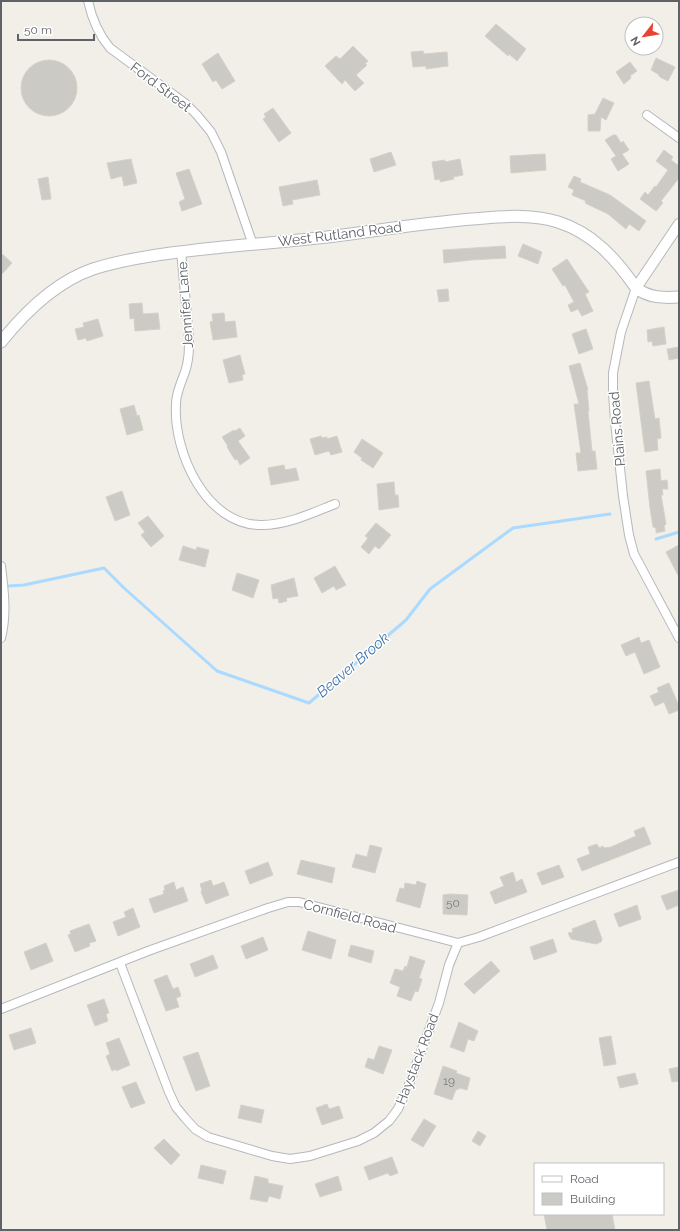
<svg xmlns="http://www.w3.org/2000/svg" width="680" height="1231" font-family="Raleway,sans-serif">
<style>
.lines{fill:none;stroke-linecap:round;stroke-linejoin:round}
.stream{stroke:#aadaff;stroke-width:3}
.building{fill:#cccac5;stroke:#d6d1c6}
.minor-casing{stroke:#b5b8bc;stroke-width:10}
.tertiary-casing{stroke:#b5b8bc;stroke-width:12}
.secondary-casing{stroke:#b6babf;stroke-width:13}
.minor{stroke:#fff;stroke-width:8}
.tertiary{stroke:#fff;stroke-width:10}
.secondary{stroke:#fff;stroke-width:11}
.labels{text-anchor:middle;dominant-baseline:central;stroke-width:3;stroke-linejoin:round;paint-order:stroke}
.number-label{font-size:12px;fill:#7a7d7f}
.street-label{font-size:14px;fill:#5f6368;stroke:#fff}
.water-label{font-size:15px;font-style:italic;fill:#4174aa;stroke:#fff}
</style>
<rect width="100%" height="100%" fill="#f1efe8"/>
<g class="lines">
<g class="stream">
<path d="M656,539l23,-7"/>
<path d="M8,586l16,-1 80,-17 20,20 93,83 92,32 97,-83 24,-31 83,-61 97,-14"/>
</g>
</g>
<g class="building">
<path d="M496,24l30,25 -9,12 -8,-7 -1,2 -23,-20z"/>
<path d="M353,46l15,15 -3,3 2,1 -11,10 8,8 -9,8 -10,-11 -3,4 -17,-18 11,-10 4,3z"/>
<path d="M423,51l1,3 23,-2 1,14 -22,3v-3l-13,1 -2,-15z"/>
<path d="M218,53l17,28 -13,8 -6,-9 -3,2 -11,-18z"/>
<path d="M656,58l19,9 -7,14 -8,-4 -2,-3 -7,-4z"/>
<circle cx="49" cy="88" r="28"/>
<path d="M630,62l7,9 -7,5 1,2 -7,6 -8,-12z"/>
<path d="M603,98l11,5 -8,17 -5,-3 -1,14h-12v-16l7,-1z"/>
<path d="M273,108l18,25 -12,9 -16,-23 3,-2 -2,-3z"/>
<path d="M613,135h3l5,8 2,-2 6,9 -7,4 7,10 -11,7 -7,-12 5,-3 -11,-16z"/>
<path d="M664,150l9,7 -2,3 8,6v12l-18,23 2,2 -7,8 -16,-12 5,-7 3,3 7,-9 1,1 12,-17 -12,-9z"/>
<path d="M391,152l5,13 -22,7 -4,-13z"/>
<path d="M545,154l1,16 -35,3 -1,-17z"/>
<path d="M131,159l6,24 -13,3 -2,-10 -11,3 -4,-16z"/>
<path d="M460,159l3,16 -10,2 1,2 -14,3v-3l-5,1 -3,-18 13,-2v2z"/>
<path d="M189,169l13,35 -20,7 -3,-9 6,-3 -9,-26z"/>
<path d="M574,176l7,3 -1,3 30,13 36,26 -7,10 -10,-7 -3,5 -18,-15 -23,-11 1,-2 -14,-6 2,-5 -6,-3z"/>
<path d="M48,177l3,22 -9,1 -4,-21z"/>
<path d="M317,180l3,15 -28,5 1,4 -10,2 -4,-19z"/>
<path d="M523,244l19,8 -4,12 -20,-8z"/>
<path d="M505,246l1,12 -35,2 -27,3 -1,-13z"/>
<path d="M1,253l11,10 -11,12z"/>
<path d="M567,259l22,33 -4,2 8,17 -11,5 -4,-7 -7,3 -3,-7 6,-3 -9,-17 -2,1 -11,-17z"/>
<path d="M448,289l1,12 -10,1 -2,-12z"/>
<path d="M142,303l1,11 15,-1 2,16 -25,2 -1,-13 -4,1 -1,-15z"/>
<path d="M224,313l1,9 10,-1 2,16 -24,3 -3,-18 3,-1 -1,-7z"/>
<path d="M98,319l5,17 -16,5 -1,-3 -8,2 -3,-11 9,-2 -1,-4z"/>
<path d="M664,327l2,17 -13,2 -1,-5 -4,1 -1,-12z"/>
<path d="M586,329l7,20 -14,5 -7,-20z"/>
<path d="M679,347v11l-10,2 -2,-11z"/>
<path d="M240,355l5,19 -3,1 1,5 -14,3 -6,-23z"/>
<path d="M580,363l8,27h-1l2,21h-1l4,40h3l2,18 -19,2 -2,-18h5l-7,-49h5l-10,-38z"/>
<path d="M649,381l6,38 4,-1 2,20 -4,1 1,11 -13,2 -9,-69z"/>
<path d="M134,405l3,11 2,-1 4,15 -16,5 -7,-26z"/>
<path d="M240,428l5,8 -7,5 12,17 -10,7 -3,-6 -2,1 -8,-13 1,-1 -6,-9 12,-7 1,1z"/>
<path d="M321,436l1,2 5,-1v2l10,-3 5,16 -11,3 -2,-4 -14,4 -5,-16z"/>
<path d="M362,439l21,14 -10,15 -12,-8 1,-2 -8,-6z"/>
<path d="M284,465l1,5 11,-2 3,12 -28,5 -3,-17z"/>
<path d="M660,469l1,12 6,-1 1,9h-6l1,6h-2l5,29 -2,2 1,5 -9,2v-5l-3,-1 -3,-19 -4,-37z"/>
<path d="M394,482l1,13h3l1,12 -20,3 -2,-26z"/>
<path d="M122,491l8,24 -15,6 -9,-24z"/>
<path d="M148,516l16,20 -13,11 -10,-12 4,-3 -7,-9z"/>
<path d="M376,523l15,12 -12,14 -4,-3 -6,8 -8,-7 7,-9 -3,-2z"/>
<path d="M679,545v32l-13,-25z"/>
<path d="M183,546l13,4 1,-3 12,3 -4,17 -26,-7z"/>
<path d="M335,566l11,19 -10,5 -2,-4 -12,7 -8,-15z"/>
<path d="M237,573l22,7 -6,18 -21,-8z"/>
<path d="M294,578l4,18 -12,2 1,3 -8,2 -1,-5 -5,1 -2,-14z"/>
<path d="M639,637l2,6 8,-3 11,27 -16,7 -9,-22 -9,4 -5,-11z"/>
<path d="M669,683l10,23v4l-10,4 -5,-12 -9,4 -5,-10 9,-4 -2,-4z"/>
<path d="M644,827l7,17 -69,27 -5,-12 13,-5 -2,-7 9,-3 2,4 4,-2 1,2 7,-1 25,-11 -2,-5z"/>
<path d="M370,845l12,3 -7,25 -23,-6 4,-13 11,3z"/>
<path d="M301,860l34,8 -3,15 -35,-9z"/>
<path d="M268,862l5,13 -23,9 -5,-13z"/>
<path d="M559,865l5,12 -22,8 -5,-12z"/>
<path d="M513,872l3,10 6,-3 5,13 -32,12 -5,-12 14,-6 -4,-9z"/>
<path d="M211,880l2,6 11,-4 5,13 -23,9 -5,-12 1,-2 -2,-6z"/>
<path d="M417,881l9,3 -6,24 -24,-7 4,-13 4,1 1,-6 11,2z"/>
<path d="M174,882l2,8 7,-3 5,14 -34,12 -5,-14 15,-5 -1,-3 2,-1 -1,-4z"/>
<path d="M679,890v15l-12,5 -6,-14z"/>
<path d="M450,894l18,1 -1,20 -24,-1v-19z"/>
<path d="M637,905l4,14 -22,8 -5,-13z"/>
<path d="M133,908l7,19 -22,9 -5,-14 13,-5 -2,-5z"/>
<path d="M595,920l7,19 -1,3 -5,2 -25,-5 -3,-6 5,-1 -1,-3z"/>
<path d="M89,924l7,17 -7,2 1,3 -15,6 -7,-17 3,-1 -1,-3z"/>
<path d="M308,931l28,9 -5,19 -29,-9z"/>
<path d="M263,937l5,13 -22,9 -5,-13z"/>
<path d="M553,939l4,13 -23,8 -4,-13z"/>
<path d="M46,943l7,18 -22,9 -7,-18z"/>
<path d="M351,945l23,6 -3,12 -23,-7z"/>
<path d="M213,955l5,13 -23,9 -5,-13z"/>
<path d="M410,956l15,5 -6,17 3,1 -4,13 -3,-1 -4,10 -14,-5 3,-9 -10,-4 5,-14 8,2 2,-5 2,1z"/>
<path d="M491,961l9,10 -26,23 -10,-10z"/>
<path d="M167,975l6,14 5,-2 3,9 -5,2 3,9 -13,4 -12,-31z"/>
<path d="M104,999l5,14 -3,1 2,7 -13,5 -8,-21z"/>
<path d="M459,1022l19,9 -4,10 -6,-2 -4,13 -14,-5z"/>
<path d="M31,1028l5,15 -22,7 -5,-15z"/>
<path d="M611,1036l5,28 -12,2 -5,-28z"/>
<path d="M119,1038l11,27 -14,6v-2l-4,2 -6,-15 4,-2 -4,-11z"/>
<path d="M379,1046l13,4 -9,24 -18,-7 3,-9 6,2z"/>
<path d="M198,1052l12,34 -14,5 -13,-34z"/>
<path d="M443,1066l14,5 -1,2 14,5 -3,12 -8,-2 -1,2 -2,-1 -4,11 -18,-6z"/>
<path d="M679,1067v14l-7,1 -3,-13z"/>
<path d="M635,1073l3,11 -18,4 -3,-11z"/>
<path d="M136,1082l9,21 -14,5 -9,-21z"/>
<path d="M327,1104l2,5 10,-3 4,12 -21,7 -6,-17z"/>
<path d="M241,1105l23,5 -3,13 -23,-5z"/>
<path d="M424,1119l12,7 -13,21 -12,-7z"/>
<path d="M478,1131l8,5 -6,10 -8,-5z"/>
<path d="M164,1139l16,16 -9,10 -17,-17z"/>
<path d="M392,1157l6,16 -8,3 -2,-3 -19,7 -5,-13z"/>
<path d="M201,1165l25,6 -3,13 -25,-6z"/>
<path d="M255,1176l13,3v4l15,3 -3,13 -11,-3 -2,6 -17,-3z"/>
<path d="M338,1176l4,14 -22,7 -5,-13z"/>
<path d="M544,1214h68l3,16h-68z"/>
</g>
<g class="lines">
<g class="minor-casing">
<g id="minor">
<path d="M88,1c4,18 10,33 22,47l76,56 11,11 14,17 10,20 32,93"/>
<path d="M647,115l32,23"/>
<path d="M181,251c2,22 4,43 6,64 1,10 2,20 2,30 0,10 -1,18 -4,27 -4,11 -9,21 -9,32 -3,48 30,122 86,121 25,0 50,-12 73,-21"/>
<path d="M636,288l-15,44 -8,41v20l2,29 8,74 6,39 5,19 45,84"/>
<path d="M1,566c3,24 6,49 0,72"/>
<path d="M120,963l49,129 7,15 9,11 10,11 13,8 64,19 18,3 20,-3 48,-15 16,-8 15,-12 9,-12 10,-22 31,-84 10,-38 9,-22"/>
<path d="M1,1009l147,-58 120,-43 20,-6h11l159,41 21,-6 200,-75"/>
</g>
</g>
<g class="tertiary-casing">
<path id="tertiary" d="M636,288l43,-64"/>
</g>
<g class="secondary-casing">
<path id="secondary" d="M1,342c24,-30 54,-60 92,-73 41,-13 86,-17 130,-22 34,-3 69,-6 104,-10 48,-6 96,-14 145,-18 28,-2 59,-6 86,3 35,11 58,37 78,66 13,10 28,10 43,9"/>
</g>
<use href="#minor" class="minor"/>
<use href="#tertiary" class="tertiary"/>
<use href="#secondary" class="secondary"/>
</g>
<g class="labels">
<g class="number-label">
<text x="453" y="903">50</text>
<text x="449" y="1081">19</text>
</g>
<g class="street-label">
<text transform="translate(161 87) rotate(37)">Ford Street</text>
<text transform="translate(340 234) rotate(-7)">West Rutland Road</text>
<text transform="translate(185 305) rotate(-94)">Jennifer Lane</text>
<text transform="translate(617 429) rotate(-95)">Plains Road</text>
<text transform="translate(350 916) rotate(15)">Cornfield Road</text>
<text transform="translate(417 1059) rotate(-69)">Haystack Road</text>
</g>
<g class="water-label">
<text transform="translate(353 665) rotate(-41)">Beaver Brook</text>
</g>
</g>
<rect width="680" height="1231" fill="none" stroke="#5f6368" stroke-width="4"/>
<rect x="534" y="1163" width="130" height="52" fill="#ffffff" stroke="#bfc1c3"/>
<rect x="542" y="1176" width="20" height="6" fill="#ffffff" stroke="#bfc1c3"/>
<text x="570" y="1183" font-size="12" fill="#5f6368">Road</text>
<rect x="542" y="1193" width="20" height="12" fill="#cccac5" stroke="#bfc1c3"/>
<text x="570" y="1203" font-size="12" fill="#5f6368">Building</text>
<g transform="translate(644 36) rotate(239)"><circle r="19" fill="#ffffff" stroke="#bfc1c3"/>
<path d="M0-3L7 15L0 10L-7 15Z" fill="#ea4335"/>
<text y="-6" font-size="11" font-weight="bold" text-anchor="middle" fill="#5f6368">N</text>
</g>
<path d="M18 34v6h76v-6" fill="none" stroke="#5f6368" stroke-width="2"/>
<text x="24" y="34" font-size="12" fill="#5f6368" stroke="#ffffff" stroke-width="3" paint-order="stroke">50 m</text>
</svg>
